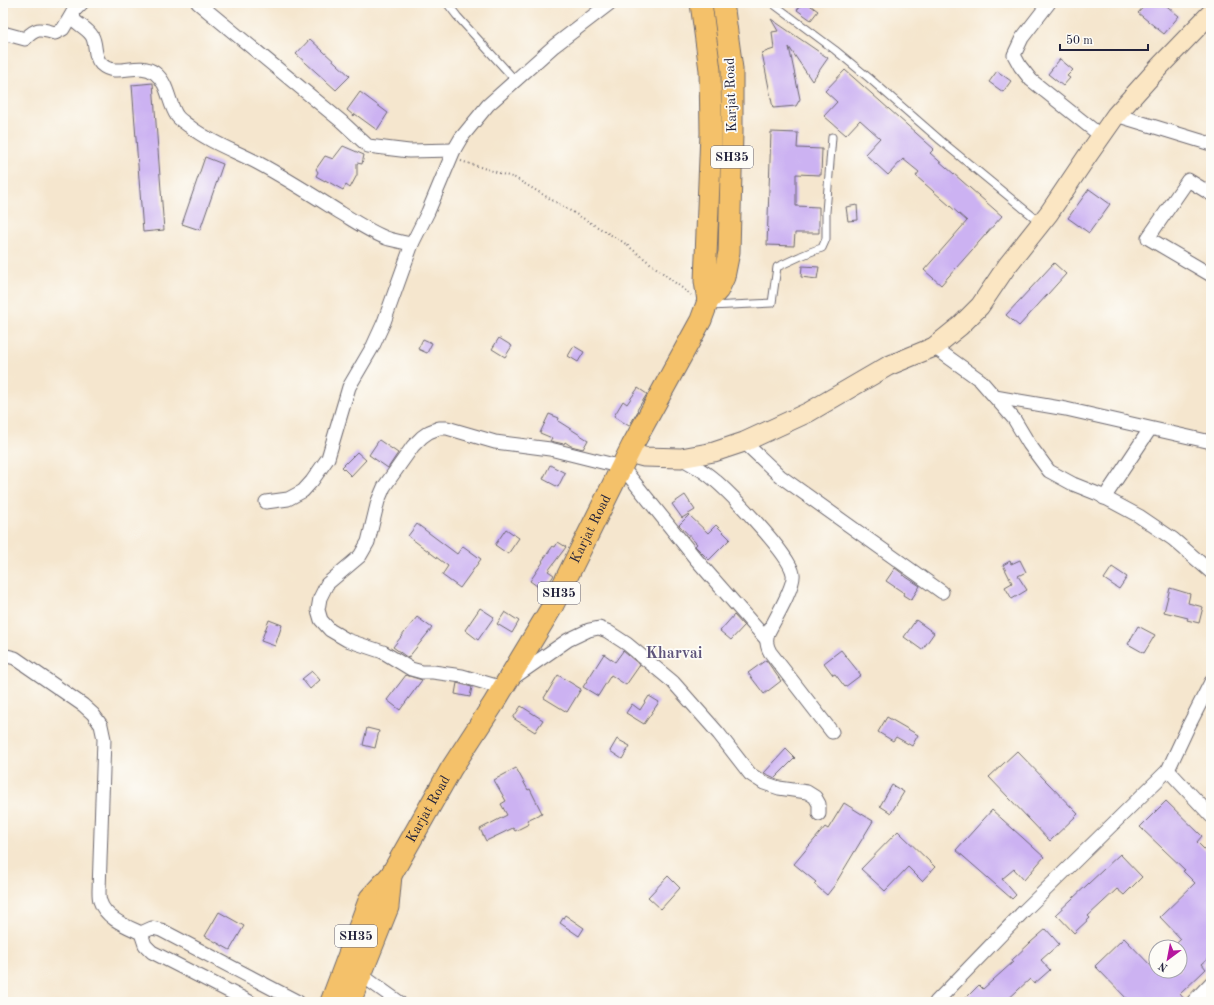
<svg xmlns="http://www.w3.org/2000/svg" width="1214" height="1005" font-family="'Old Standard TT',serif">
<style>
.building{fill:#ccb2f2}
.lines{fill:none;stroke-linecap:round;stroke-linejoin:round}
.lane-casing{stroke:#6c676e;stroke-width:9}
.street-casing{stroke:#6c676e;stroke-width:15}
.secondary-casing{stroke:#6c676e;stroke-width:21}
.primary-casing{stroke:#6c676e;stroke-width:23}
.path{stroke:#6c676e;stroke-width:2;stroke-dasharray:1 3;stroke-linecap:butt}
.lane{stroke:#fff;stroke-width:7}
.street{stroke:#fff;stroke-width:13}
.secondary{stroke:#fbe6c3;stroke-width:19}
.primary{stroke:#f4c16a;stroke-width:21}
.labels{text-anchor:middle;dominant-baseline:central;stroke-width:3.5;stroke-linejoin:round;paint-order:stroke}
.shield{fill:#fdfcf7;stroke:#646373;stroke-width:1}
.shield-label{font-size:13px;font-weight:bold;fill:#22223b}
.street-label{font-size:14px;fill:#22223b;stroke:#fdfcf7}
.quarter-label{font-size:16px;font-weight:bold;fill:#5e547b;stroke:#fdfcf7}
</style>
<rect width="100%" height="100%" fill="#fdfcf7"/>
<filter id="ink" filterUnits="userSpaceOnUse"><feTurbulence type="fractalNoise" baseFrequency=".025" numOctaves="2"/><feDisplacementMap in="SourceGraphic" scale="8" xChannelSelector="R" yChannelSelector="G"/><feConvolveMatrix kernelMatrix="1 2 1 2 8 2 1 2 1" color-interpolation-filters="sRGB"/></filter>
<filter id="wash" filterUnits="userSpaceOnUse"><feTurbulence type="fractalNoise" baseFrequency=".012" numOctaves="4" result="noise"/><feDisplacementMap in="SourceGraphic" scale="16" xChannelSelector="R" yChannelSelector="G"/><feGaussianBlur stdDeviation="0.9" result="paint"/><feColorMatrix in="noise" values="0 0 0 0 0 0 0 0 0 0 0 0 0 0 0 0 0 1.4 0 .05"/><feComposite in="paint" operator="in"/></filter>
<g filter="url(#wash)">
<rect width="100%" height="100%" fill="#f5e6ce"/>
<g id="blocks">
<g class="building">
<path d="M803,3h4l11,8 -7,9 -14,-10z"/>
<path d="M1147,3h16l16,13 -15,18 -26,-21z"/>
<path d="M771,19l57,39 -16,23 -23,-34 11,52 -4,7 -23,2 -11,-55 12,-4 -2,-17 6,-1z"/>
<path d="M310,39l40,37 -14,14 -40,-36z"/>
<path d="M1060,59l13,11 -6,6 3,2 -7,8 -15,-12z"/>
<path d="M845,70l89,79 -4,4 72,63 -61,69 -17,-15 43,-49 -51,-45 3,-4 -16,-13 -15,16 -23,-21 15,-16 -20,-18 -14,15 -22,-19 13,-14 -12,-11z"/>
<path d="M997,71l14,10 -8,11 -14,-10z"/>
<path d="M153,83l11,147 -21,2 -11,-147z"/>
<path d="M360,92l28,21 -11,17 -22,-16 -1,2 -7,-6z"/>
<path d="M771,132l27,1 -1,15 25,1 -1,26 -25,-1v32l23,1v26h-24l-1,13 -27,-1z"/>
<path d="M343,146l21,9 -2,9 -5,-1v12l-7,13 -4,-3 -3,5 -18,-10v1l-9,-5 2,-4 -2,-3 9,-13 8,3z"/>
<path d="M205,157l18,7 -23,66 -18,-6z"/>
<path d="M1089,189l21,15 -21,29 -21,-15z"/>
<path d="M857,205l1,15 -10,1 -2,-14z"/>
<path d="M1054,263l12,11 -47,52 -13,-11z"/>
<path d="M802,266l17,1 -2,12 -16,-2z"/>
<path d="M499,338l13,8 -7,11 -13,-8z"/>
<path d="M423,339l9,4 -5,10 -9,-4z"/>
<path d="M574,346l10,6 -6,10 -10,-6z"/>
<path d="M638,388l9,6 -10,16 1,1 -9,15 -15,-10 9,-15 4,3z"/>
<path d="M549,414l10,4 -1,3 30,19 -5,9 -12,-3 -6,-4 -1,2 -14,-3 2,-3 -12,-5z"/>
<path d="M379,440l19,13 -10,15 -19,-13z"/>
<path d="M357,452l9,8 -15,16 -9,-9z"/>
<path d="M550,465l15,8 -7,14 -15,-8z"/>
<path d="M685,495l10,15 -13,8 -10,-14z"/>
<path d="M689,515l19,18 8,-8 14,14 -21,21 -14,-14 2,-2 -18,-19z"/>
<path d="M417,524l40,30 6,-8 18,13 -21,29 -18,-13 6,-9 -40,-30z"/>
<path d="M506,529l13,9 -11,16 -13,-9z"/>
<path d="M558,542l8,5 -18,24 6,4 -10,16 -14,-10 13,-19 -1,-1 11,-15 2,1z"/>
<path d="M1020,560l6,12 -8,4 9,14 -15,9 -7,-12 7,-4 -9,-18 7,-4 1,3z"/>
<path d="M1112,567l15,10 -8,12 -15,-10z"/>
<path d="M895,568l8,6v1l17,11 -9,14 -8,-5 1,-2 -18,-12z"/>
<path d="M1170,588l20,6 -2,9 15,4 -4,16 -12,-3 1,-2 -24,-6z"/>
<path d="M480,608l14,9 -16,23 -13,-10z"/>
<path d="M505,612l14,9 -7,12 -15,-9z"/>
<path d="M734,615l10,11 -13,14 -11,-9z"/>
<path d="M417,617l15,11 -24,30 -15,-11z"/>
<path d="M269,620l13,5 -7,21 -14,-5z"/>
<path d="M916,620l18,13 -12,17 -18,-13z"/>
<path d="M1138,626l17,9 -11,18 -16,-9z"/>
<path d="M841,650l20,25 -16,12 -10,-13 -2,1 -9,-12z"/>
<path d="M623,651l17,14 -14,20 -15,-10 -13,21 -15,-9 21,-33 11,8z"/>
<path d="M766,660l15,21 -17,13 -16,-21z"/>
<path d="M312,671l8,9 -10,9 -8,-10z"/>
<path d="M406,675l16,5 -22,30 -13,-10z"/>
<path d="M558,675l23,14 -14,23 -23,-14z"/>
<path d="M457,683l15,4 -2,10 -15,-3z"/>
<path d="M649,696l10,6 -15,22 -18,-11 6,-9 8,6z"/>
<path d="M521,706l22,14 -8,12 -22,-14z"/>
<path d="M887,717l31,18 -6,11 -16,-9 -3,4 -15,-9z"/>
<path d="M367,728l12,3 -4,17 -12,-3z"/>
<path d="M617,739l13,7 -8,13 -12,-8z"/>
<path d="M786,749l9,9 -20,20 -11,-5z"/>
<path d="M1017,751l61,63 -28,27 -61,-64z"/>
<path d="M516,768l12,22 2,-1 12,24 -15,7 2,4 -14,7 -2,-3 -27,13 -6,-12 27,-14 -6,-11 5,-3 -12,-21z"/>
<path d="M892,785l12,7 -13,21 -11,-7z"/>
<path d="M1166,801l36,35 -5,6 14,14v100l-9,8 4,5 -26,25 5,6v2h-55l-35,-36 29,-28 32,33h24v-24h-7l8,-8 -21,-22 35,-34 -12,-12 2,-1 -45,-43z"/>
<path d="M844,803l29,18 -39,65 -7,9 -13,-11 2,-2 -22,-18 31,-37 3,2z"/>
<path d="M992,810l52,47 -20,23 -10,-11 -12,10 14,16 -4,4 -56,-49z"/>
<path d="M898,831l37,36 -13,14 -14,-14 -23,24 -24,-22z"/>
<path d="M1120,854l22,23 -18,18 -7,-6 -29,27 2,2 -16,15 -18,-19z"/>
<path d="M668,876l12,12 -19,21 -13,-12z"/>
<path d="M219,912l25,14 -14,24 -25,-14z"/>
<path d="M565,915l19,13 -5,8 -19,-13z"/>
<path d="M1046,929l13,15 -18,16 9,10 -16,14 -4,-5 -25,23h-43l17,-17 4,4 30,-27 -1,-2 19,-18z"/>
</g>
</g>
</g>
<g filter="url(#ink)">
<use href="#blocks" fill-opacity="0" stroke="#6c676e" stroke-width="1"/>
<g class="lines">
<g class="lane-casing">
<g id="lane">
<path d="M447,3l10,13 58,64"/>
<path d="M772,3l63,47 34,28 71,62 101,83"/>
<path d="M710,306l62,-3 5,-36c14,-6 30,-15 45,-19l4,-9v-27l6,-75"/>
</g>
</g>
<g class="street-casing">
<g id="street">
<path d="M82,3l-9,9 1,8c5,5 14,9 18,16 5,9 1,19 9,28 16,15 37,-4 54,9 14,11 13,30 22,43 3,4 8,7 12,10 20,16 46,25 69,37 28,15 56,33 83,50 15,9 31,20 48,26 8,2 16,4 23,5l16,-32 26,-62 7,-12 27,-33 66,-59 56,-43"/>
<path d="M198,3l143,118 27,25 41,5 45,-1"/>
<path d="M1049,3l-27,35 -8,17 6,11 11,14 70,56"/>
<path d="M3,33l22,6c12,-12 15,-10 30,-6l8,-4 10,-17"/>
<path d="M1116,115l95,29"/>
<path d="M1211,194l-23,-14 -40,58 63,37"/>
<path d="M934,347l46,33 34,39 15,25 20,27 24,13 25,10 41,22 34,23 38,33"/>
<path d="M995,397l71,12 145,33"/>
<path d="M744,442l36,34 162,116"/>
<path d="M681,458c8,5 18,10 26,16 18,13 83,80 86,100 2,12 -19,47 -25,59 -2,7 -2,12 2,19l62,80"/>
<path d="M1104,498l46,-69"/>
<path d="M266,502l22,-3 15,-8 9,-10 16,-23 21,-71 24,-41 11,-24 28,-78"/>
<path d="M3,657l4,-1 8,2 68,47 10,9 8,11 3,14 -5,152c0,3 0,7 1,10 5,17 26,25 41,32l4,12 7,7 98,50"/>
<path d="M513,678l55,-38 21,-10 10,-2 8,3 20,13 46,38 46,52 31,40 14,9 15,5 28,4 8,5 4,7v10"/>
<path d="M503,688l-41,-12 -29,-4h-11l-11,-3 -28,-17 -36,-12 -17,-10 -9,-10 -3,-10 2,-12 7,-14 33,-28 8,-14 10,-41 6,-14 29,-41 9,-9 7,-5 10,-4h8l48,14 55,7 72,18 73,91 71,81"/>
<path d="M1168,770l20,-43 23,-45"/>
<path d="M141,933l11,-5 9,2 137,72"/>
<path d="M360,974l39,28"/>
<path d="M936,1002l88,-91 144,-141 43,46"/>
<path d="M1193,1002l18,-19"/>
</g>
</g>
<g class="secondary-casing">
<path id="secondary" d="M629,453l15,4 37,1 33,-6 30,-10 65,-30 79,-46 46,-19 26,-21 20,-20 27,-40 42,-53 39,-58 28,-40 44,-49 51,-53"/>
</g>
<g class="primary-casing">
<g id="primary">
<path d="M701,3l9,67 1,63 -6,148 3,20"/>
<path id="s1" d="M331,1002l39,-104 21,-23 60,-106 43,-66 58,-96 80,-161 69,-126 7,-19 10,-11 6,-13 5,-25 3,-119v-64l-9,-66"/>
<path d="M350,1002l38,-95 3,-32"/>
</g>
</g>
<path class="path" d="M461,161l54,17 108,64 68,53"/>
<use href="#lane" class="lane"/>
<use href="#street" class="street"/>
<use href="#secondary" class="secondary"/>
<use href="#primary" class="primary"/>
</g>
</g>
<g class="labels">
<g class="shield">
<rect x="711" y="146" width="42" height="22" rx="3"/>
<rect x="538" y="582" width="42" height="22" rx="3"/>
<rect x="335" y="925" width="42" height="22" rx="3"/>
</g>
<g class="shield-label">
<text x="732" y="157">SH35</text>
<text x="559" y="593">SH35</text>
<text x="356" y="936">SH35</text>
</g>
<g class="street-label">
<text transform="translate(731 95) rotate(-92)">Karjat Road</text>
<text stroke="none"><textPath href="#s1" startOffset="542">Karjat Road</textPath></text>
<text stroke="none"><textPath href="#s1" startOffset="218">Karjat Road</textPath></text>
</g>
<g class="quarter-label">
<text x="674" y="654">Kharvai</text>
</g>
</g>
<rect width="1214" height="1005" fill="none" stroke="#fdfcf7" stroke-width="16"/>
<g transform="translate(1168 959) rotate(212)"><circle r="19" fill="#fdfcf7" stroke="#a5a5ac"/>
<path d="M0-3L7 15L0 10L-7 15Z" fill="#b5179e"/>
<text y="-6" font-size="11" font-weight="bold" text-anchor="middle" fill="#22223b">N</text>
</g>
<path d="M1060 44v6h88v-6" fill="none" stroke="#22223b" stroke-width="2"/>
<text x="1066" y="44" font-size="12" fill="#22223b" stroke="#fdfcf7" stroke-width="3" paint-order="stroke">50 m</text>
</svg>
